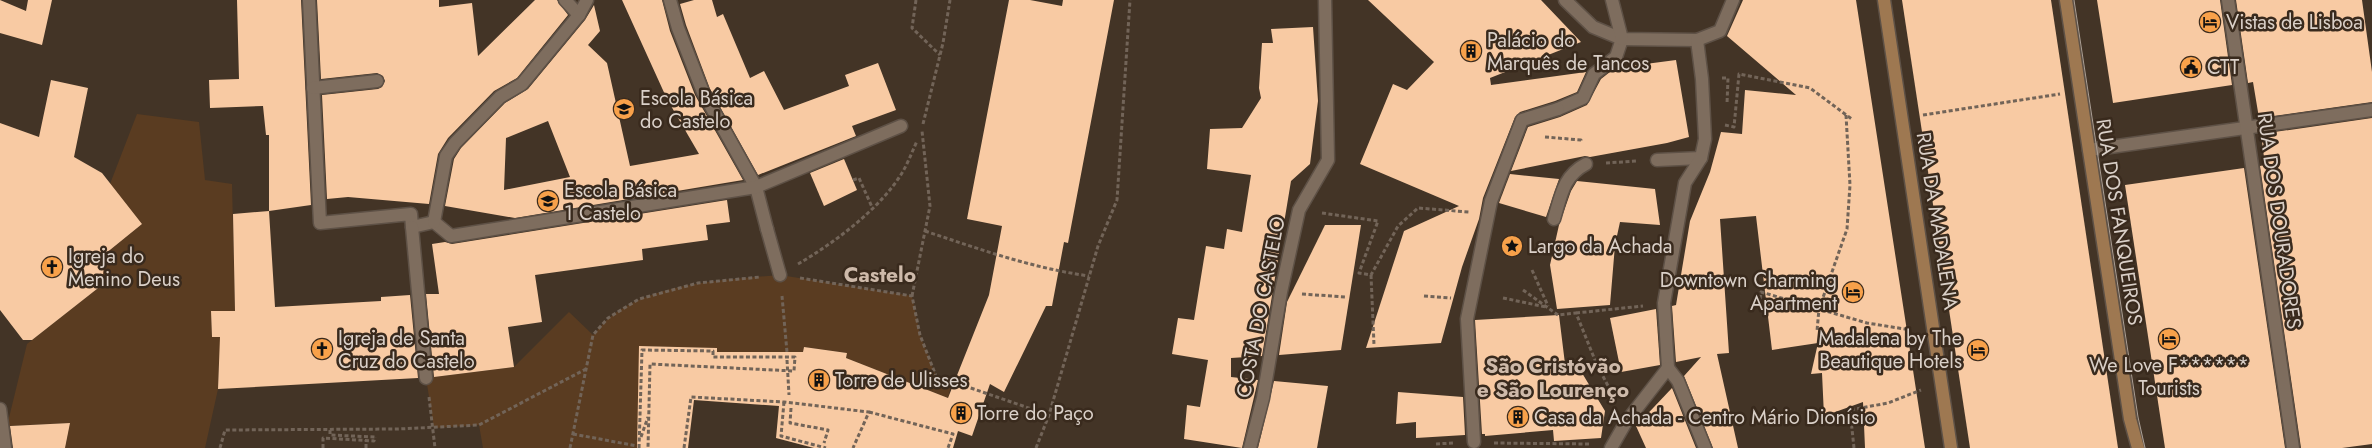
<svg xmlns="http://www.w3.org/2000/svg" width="2372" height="448" font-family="Jost,sans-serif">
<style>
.green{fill:#5a3c21}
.building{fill:#f8caa3;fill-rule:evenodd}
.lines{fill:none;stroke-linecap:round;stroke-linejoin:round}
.service-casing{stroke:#5e5146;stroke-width:15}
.pedestrian-casing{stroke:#5e5146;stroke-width:15}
.minor-casing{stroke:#5e5146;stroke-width:15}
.secondary-casing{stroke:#5e5146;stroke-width:15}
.path{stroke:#726458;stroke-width:3;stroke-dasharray:4 2.5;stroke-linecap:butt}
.service{stroke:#7e6d5e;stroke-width:12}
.pedestrian{stroke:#7e6d5e;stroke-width:12}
.minor{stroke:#7e6d5e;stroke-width:12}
.secondary{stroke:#9e7851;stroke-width:12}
.tram{stroke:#ab9f95;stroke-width:1}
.labels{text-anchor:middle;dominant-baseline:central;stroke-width:5;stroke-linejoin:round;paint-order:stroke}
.poi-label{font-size:20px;fill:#dad0c8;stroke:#392a1d;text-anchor:start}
.street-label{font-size:20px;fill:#dad0c8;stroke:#392a1d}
.neighbourhood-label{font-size:21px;font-weight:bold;fill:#cebaaa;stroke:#392a1d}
</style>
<rect width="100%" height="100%" fill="#433426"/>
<g class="green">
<path d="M137,114l62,8 6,58 27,4 3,127 -24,1 1,25h23l-16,25 -1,27 -13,59h-140l5,-25 -63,3 20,-82 75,-59 3,-31 37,-30 -32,-40z"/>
<path d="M780,275l132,21 8,39 16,41 15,10 -3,12 -102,-40 1,-5 -43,-6 -1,5h-86v-4l-77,-2 -3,102h-154l-4,-23 -45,3 -8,-50 88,-11 55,-55 24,23c5,-5 10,-12 16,-17 45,-36 116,-38 171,-43z"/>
</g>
<g class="building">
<path d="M0,0l26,11 2,-11h24l-10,45 -42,-12z"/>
<path d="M237,0h64l10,205 -42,6v-76h-3l-3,-29 -53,2 -1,-28 30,-1z"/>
<path d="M317,0h122v7l33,-4 6,53 57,-56h22l11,15 -51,63 -23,13 -46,47 -10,16 -9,50 -81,-7 -21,2 -5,-104 56,-6 4,-2 3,-6 -2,-5 -6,-3 -56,6z"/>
<path d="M622,0h40l8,31 25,64 48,85 -228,38 -70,-12 9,-47 7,-11 44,-45 23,-14 57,-69 9,-15 6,26 -12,14 19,18 23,103 69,-12 -32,-55zM548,121l22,56 -66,13 2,-52z"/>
<path d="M694,0h18l5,17 6,-3 27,64 14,-7 20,39 65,-24 -4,-11 33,-12 18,47 -44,16 4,10 -98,39 -48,-86 -24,-64 -6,-21z"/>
<path d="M1009,0h21l32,6 1,-6h51l-46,243 -4,-1 -12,64h-6l-42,86 -14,-8 -18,52 -14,-5 -5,17h-139l-38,-10 3,-32 -85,-6 -6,48h-51l2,-102 78,2v4h86l1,-5 43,6 -1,5 102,40 41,-103 13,-69 -35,-7z"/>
<path d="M1368,0h173l40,42 -91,36 1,7 95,-13 -9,20 -22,9 -35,11 -5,5 -32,81 -4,21 -17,48 -21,76 -75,5 38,-117 55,-25 -99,-42 33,-80 14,6 27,-28z"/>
<path d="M1743,0h113l69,448h-60l-2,-46 -39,14 -2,-43 -11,1 7,-31 -46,7 -16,-134 -36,3 9,134 -12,1 21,94h-25l-29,-72 17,-19 -25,5 -4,-56 4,-1 14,-84 20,-49 11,-40 21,2 3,-44 51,5 -69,-59z"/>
<path d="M1902,0h149l67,448h-148z"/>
<path d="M2097,0h123l12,85 -119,18z"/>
<path d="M2236,0h126l10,72v30l-113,16 -6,-36 -5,1z"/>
<path d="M1313,27l5,74 -8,63 -19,17 -29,175 -31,2v19l27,3 -16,68 -58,-9 3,-34 13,2 8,-47 -36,-6 6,-36 16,2 12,-74 18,3 3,-20 15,3 9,-57 -44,-6 3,-40 32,-1 19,-30 -2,-10 3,-45h11l-2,-14z"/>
<path d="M1676,60l13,77 -22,6 -77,14 -5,-1 -74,15 17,-44 32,-10 27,-12 14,-26 14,-11z"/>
<path d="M51,80l37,8 -14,69 28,16 40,51 -37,30 -3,31 -70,55h-9l-23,-30v-187l39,14z"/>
<path d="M2372,118v326l-30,4h-41l-41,-282 5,-1 -4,-31z"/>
<path d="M844,159l13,31 -33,16 -14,-33z"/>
<path d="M2244,168l41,280h-120l-40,-263z"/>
<path d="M1510,174l49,5 -13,38 -47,-14z"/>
<path d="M1577,181l78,8 5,36 -40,-3 -5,23 -5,60 -53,4 -7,-44 9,-40 12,-34z"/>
<path d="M727,200l3,22 -24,3 2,15 -66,9 1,11 -108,15 7,47 -34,5 6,40 -80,10 -8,-83h13l-7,-50 13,-2 7,2z"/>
<path d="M269,211l6,96 106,-6v-4l29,-2 8,83 -200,11 2,-52h-8l-1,-26h24l-2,-97z"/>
<path d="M1325,225h36l-20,125 -62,5 8,-53z"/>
<path d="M1656,309l4,56 -39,7 -11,-54z"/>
<path d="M1559,315l7,57 13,-4 26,43 -4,27 -47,3 -1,-11 -68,6v-2h-3l-7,-114z"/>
<path d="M1274,381l54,5 -11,62h-59z"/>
<path d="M1672,388l24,60h-50l-10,-22z"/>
<path d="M1398,392l65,5 2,38 -49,3v-16l-20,2z"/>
<path d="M70,423l-5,25h-52l-3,-22z"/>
</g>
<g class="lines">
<g class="service-casing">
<path id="service" d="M767,229l13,46"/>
</g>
<g class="pedestrian-casing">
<g id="pedestrian">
<path d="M1558,109l25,-11 11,-24 22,-17 6,-18"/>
<path d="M2089,150l283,-40"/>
<path d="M0,409l5,39"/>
</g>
</g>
<g class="minor-casing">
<g id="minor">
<path d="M309,0l11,223 91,-9 1,13 22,-5"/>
<path d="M565,0l14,15"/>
<path d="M670,0l8,28 25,64 53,95 11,42"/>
<path d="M1565,0l28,27 29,12 75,1 23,-9 13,-31"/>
<path d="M1612,0l10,39"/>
<path d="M2228,0l65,448"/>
<path d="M313,88l64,-7"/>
<path d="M1657,160l44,-2"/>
<path d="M1554,219c7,-23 9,-43 32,-55"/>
<path d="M434,222l17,14 305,-49 145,-61"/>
<path d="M434,222l12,-66 9,-13 45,-46 22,-13 57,-69 8,-15"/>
<path d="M412,227l14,151"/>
<path d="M1668,368l-4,-65 21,-120 16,-25 4,-19 -3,-60 -5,-39"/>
<path d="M1668,368l10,13 27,67"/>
<path d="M1474,442l-7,-123 24,-118 31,-81 36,-11"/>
<path d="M1250,448l13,-50 18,-106 18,-82 29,-50 -3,-160"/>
<path d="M1611,448l15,-26 42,-54"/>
</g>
</g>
<g class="secondary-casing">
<g id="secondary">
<path d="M1884,0l67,448"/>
<path d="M2066,0l64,419 8,29"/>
</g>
</g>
<g class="path">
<path d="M916,0l-4,28 28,27"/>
<path d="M1722,78h6l-1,26"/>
<path d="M1846,115l4,70 -3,44 -28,80 48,14 44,7"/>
<path d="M1923,115l137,-21"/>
<path d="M923,124l20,-81 7,-43"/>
<path d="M1725,125l9,2 5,-53 71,14 43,32"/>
<path d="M1545,137l36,3v3"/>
<path d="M1606,163l31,-2"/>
<path d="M853,180l6,-2 13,29"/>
<path d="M1322,213l56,8 -19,52 12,2 27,-49 20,-18 51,4"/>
<path d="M925,231c54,18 107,37 164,45"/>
<path d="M798,264c36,-21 82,-55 104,-91 6,-10 10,-21 15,-32"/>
<path d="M1532,270l16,36"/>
<path d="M1371,275l3,70"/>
<path d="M800,278l112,18 8,39 16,41 113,39"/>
<path d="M1523,290l35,25 18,-2 21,52 19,36"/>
<path d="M1302,294l44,3"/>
<path d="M782,296l5,56"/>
<path d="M912,296l18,-90 -8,-75"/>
<path d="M1424,296l27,2"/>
<path d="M1503,298l43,9"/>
<path d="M1760,299l1,-7 58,17 -2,22"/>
<path d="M1576,313l67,-7"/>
<path d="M787,360l2,35"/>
<path d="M429,397l6,51"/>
<path d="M784,402l-3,34 45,12"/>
<path d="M791,408l-1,15 38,7 -4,13"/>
<path d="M869,412l84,22 -5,14"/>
<path d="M330,430v5l45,2"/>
<path d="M573,434l64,12"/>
<path d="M641,437l7,-20"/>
<path d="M1494,443l96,1"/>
<path d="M1436,444l17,-1"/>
<path d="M220,448l5,-18 173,-1 81,-4 107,-56"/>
<path d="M323,448v-10l51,3 1,-4"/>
<path d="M366,448v-8"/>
<path d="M570,448l23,-113 15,-17 31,-19 59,-16 62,-6"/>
<path d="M639,448l3,-98 71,1v6h82l-1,14 -144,-7 -2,84"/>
<path d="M684,448l7,-51 93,5 85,10 -16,36"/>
<path d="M1036,448l13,-33 49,-169 19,-46 13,-200"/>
<path d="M1854,448l-4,-38 38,-7 33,-13"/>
</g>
<use href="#service" class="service"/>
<use href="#pedestrian" class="pedestrian"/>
<use href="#minor" class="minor"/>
<use href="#secondary" class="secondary"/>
<path class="tram" d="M2074,0l64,417 7,31"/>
</g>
<defs>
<g id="hotel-disc" transform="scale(1.125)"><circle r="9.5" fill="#f8a14a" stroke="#392a1d"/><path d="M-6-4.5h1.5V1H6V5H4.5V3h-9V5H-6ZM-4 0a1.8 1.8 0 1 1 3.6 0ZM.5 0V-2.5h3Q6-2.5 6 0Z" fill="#111"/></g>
<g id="building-disc" transform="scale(1.125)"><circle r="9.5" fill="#f8a14a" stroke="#392a1d"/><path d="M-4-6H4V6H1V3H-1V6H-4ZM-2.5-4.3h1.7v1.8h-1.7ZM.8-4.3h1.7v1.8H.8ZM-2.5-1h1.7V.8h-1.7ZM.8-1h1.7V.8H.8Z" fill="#111"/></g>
<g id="civic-disc" transform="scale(1.125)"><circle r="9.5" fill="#f8a14a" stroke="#392a1d"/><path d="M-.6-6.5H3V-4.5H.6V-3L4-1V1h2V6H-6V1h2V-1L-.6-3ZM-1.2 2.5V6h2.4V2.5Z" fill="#111"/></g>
<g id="school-disc" transform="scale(1.125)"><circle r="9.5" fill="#f8a14a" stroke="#392a1d"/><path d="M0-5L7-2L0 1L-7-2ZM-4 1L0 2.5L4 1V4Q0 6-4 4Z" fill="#111"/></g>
<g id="sight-disc" transform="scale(1.125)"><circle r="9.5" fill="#f8a14a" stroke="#392a1d"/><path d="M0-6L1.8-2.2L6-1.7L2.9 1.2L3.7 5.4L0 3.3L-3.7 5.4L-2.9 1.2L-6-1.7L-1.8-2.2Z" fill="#111"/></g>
<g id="church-disc" transform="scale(1.125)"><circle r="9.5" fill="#f8a14a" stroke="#392a1d"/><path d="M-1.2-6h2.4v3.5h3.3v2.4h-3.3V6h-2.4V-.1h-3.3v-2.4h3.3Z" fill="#111"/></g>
</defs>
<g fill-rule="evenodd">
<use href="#hotel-disc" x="2210" y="22"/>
<use href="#building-disc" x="1471" y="51"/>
<use href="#civic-disc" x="2191" y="67"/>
<use href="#school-disc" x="624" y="109"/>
<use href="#school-disc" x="548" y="201"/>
<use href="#sight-disc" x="1512" y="246"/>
<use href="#church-disc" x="52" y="267"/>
<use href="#hotel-disc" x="1853" y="292"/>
<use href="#hotel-disc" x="2169" y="339"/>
<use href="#church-disc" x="322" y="349"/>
<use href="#hotel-disc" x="1978" y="350"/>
<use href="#building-disc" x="819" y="380"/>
<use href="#building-disc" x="961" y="413"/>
<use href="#building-disc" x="1518" y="417"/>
</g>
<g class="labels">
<g class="poi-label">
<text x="2226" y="22">Vistas de Lisboa</text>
<text x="1487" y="40">Palácio do<tspan x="1487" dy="23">Marquês de Tancos</tspan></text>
<text x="2207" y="67">CTT</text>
<text x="640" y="98">Escola Básica<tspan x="640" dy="23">do Castelo</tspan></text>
<text x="564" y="190">Escola Básica<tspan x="564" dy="23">1 Castelo</tspan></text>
<text x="1528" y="246">Largo da Achada</text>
<text x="68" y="256">Igreja do<tspan x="68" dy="23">Menino Deus</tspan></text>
<text x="1837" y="280" text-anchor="end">Downtown Charming<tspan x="1837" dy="23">Apartment</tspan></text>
<text x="338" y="338">Igreja de Santa<tspan x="338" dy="23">Cruz do Castelo</tspan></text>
<text x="1962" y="338" text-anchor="end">Madalena by The<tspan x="1962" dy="23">Beautique Hotels</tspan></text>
<text x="2169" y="365" text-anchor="middle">We Love F******<tspan x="2169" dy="23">Tourists</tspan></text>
<text x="835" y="380">Torre de Ulisses</text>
<text x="977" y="413">Torre do Paço</text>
<text x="1534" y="417">Casa da Achada - Centro Mário Dionísio</text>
</g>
<g class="street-label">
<text transform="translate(1937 221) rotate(81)">RUA DA MADALENA</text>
<text transform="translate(2279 221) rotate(82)">RUA DOS DOURADORES</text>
<text transform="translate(2119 222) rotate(81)">RUA DOS FANQUEIROS</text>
<text transform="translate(1261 307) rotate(-79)">COSTA DO CASTELO</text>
</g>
<g class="neighbourhood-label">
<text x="880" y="275">Castelo</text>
<text x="1553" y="366">São Cristóvão<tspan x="1553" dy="24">e São Lourenço</tspan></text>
</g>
</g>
</svg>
